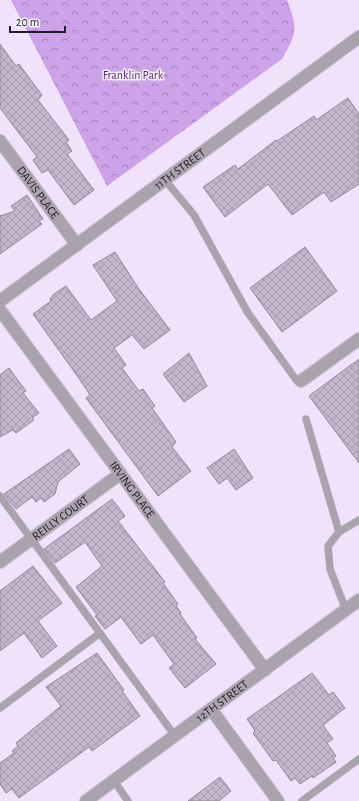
<svg xmlns="http://www.w3.org/2000/svg" width="359" height="801" font-family="'Alegreya Sans',sans-serif">
<style>
.park{fill:url(#park-crowns)}
.building{fill:url(#building-cross-hatch);stroke:#94879d}
.lines{fill:none;stroke-linecap:round;stroke-linejoin:round}
.lane-casing{stroke:#cbbed4;stroke-width:8}
.street-casing{stroke:#cbbed4;stroke-width:14}
.lane{stroke:#a8a3ad;stroke-width:7}
.street{stroke:#a8a3ad;stroke-width:12}
.labels{text-anchor:middle;dominant-baseline:central;stroke-width:3;stroke-linejoin:round;paint-order:stroke}
.park-label{font-size:12px;fill:#5b207b;stroke:#f8f3fd}
.street-label{font-size:12px;fill:#211c25;stroke:#f8f3fd}
</style>
<defs>
<pattern id="park-crowns" width="20" height="18" patternUnits="userSpaceOnUse"><rect width="20" height="18" fill="#cca2e8"/><path d="M2 6a3 3 0 1 1 6 0M12 15a3 3 0 1 1 6 0" fill="none" stroke="#a583bc"/></pattern>
<pattern id="building-cross-hatch" width="8" height="8" patternUnits="userSpaceOnUse"><rect width="8" height="8" fill="#c2b5cc"/><path d="M0 0l8 8M0 8l8-8" fill="none" stroke="#a69baf"/></pattern>
</defs>
<rect width="100%" height="100%" fill="#f0e2fa"/>
<path class="park" d="M11,0h276c11,29 10,32 -5,59l-175,127z"/>
<g class="building">
<path d="M0,44l16,22 3,-2 23,31 -4,5 31,40 -3,2 6,9 -5,3 27,36 -20,15 -26,-35 -6,3 -9,-13 4,-3 -37,-49z"/>
<path d="M348,98l11,16v70l-28,18 -7,-10 -32,23 -24,-31 -43,33 -22,-30 32,-22 3,4 38,-29 1,1 37,-25 2,4z"/>
<path d="M27,195l16,24 -4,2 3,3 -42,30v-38l15,-5 -4,-5z"/>
<path d="M305,247l32,44 -55,41 -32,-44z"/>
<path d="M115,252l24,37 31,41 -26,19 -12,-14 -18,13 12,17 -4,3 17,23 4,-2 12,17 -3,2 24,34 -4,5 19,24 -33,25 -72,-98 4,-3 -12,-18 -45,-63 18,-13 -1,-2 4,-5 12,-8 25,34 26,-19 -24,-36z"/>
<path d="M189,353l18,33 -23,16 -21,-28z"/>
<path d="M359,359v104l-50,-67z"/>
<path d="M9,368l17,23 -3,2 16,20 -7,5 2,2 -18,13 -3,-3 -13,7v-62z"/>
<path d="M69,449l11,15 -22,18 -3,12 -11,8 -3,-4 -5,4 -4,-5 -16,12 -12,-15z"/>
<path d="M234,449l19,29 -17,12 -9,-12 -8,6 -12,-16z"/>
<path d="M112,499l13,17 -7,5 47,61 -2,1 15,21 -2,2 5,7 -1,1 17,24 -2,1 21,25 -31,24 -16,-20 5,-4 -21,-29 -12,9 -20,-27 -16,12 -10,-13 2,-1 -21,-28 26,-21 -17,-24 -30,21 -11,-14z"/>
<path d="M33,566l29,37 -24,18 19,25 -15,12 -18,-25 -24,18v-60z"/>
<path d="M97,653l27,37 -2,1 18,25 -48,35 -3,-4 -70,51 -7,-9 -6,4 -6,-9v-21l14,-10 -2,-2 6,-5 -2,-3 45,-37 -15,-19z"/>
<path d="M312,673l17,22 4,-3 12,16 -22,17 10,14 -6,4 9,13 -3,2 3,4 -23,16 -1,-2 -12,8 -5,-6 -4,3 -15,-21 -3,1 -20,-28 2,-2 -8,-12z"/>
<path d="M220,777l11,14 -12,10h-31z"/>
</g>
<g class="lines">
<g class="lane-casing">
<g id="lane">
<path d="M165,180l29,35 54,98 49,68h4"/>
<path d="M306,419l33,113"/>
<path d="M0,496l175,240"/>
<path d="M346,610l-16,-41 -2,-23 11,-14 20,-12"/>
<path d="M0,708l100,-75"/>
<path d="M114,781l14,20"/>
<path d="M302,801l57,-42"/>
</g>
</g>
<g class="street-casing">
<g id="street">
<path id="s1" d="M0,141l77,104"/>
<path id="s2" d="M0,301l359,-264"/>
<path id="s3" d="M0,310l265,360"/>
<path d="M301,381l58,-42"/>
<path id="s4" d="M0,562l120,-88"/>
<path d="M211,709l67,92"/>
<path id="s5" d="M86,801l273,-201"/>
</g>
</g>
<use href="#lane" class="lane"/>
<use href="#street" class="street"/>
</g>
<g class="labels">
<g class="park-label">
<text x="133" y="75">Franklin Park</text>
</g>
<g class="street-label">
<text stroke="none"><textPath href="#s2" startOffset="223">11TH STREET</textPath></text>
<text stroke="none"><textPath href="#s1" startOffset="64">DAVIS PLACE</textPath></text>
<text stroke="none"><textPath href="#s3" startOffset="223">IRVING PLACE</textPath></text>
<text stroke="none"><textPath href="#s4" startOffset="75">REILLY COURT</textPath></text>
<text stroke="none"><textPath href="#s5" startOffset="169">12TH STREET</textPath></text>
</g>
</g>
<path d="M10 26v6h55v-6" fill="none" stroke="#211c25" stroke-width="2"/>
<text x="16" y="26" font-size="12" fill="#211c25" stroke="#f8f3fd" stroke-width="3" paint-order="stroke">20 m</text>
</svg>
